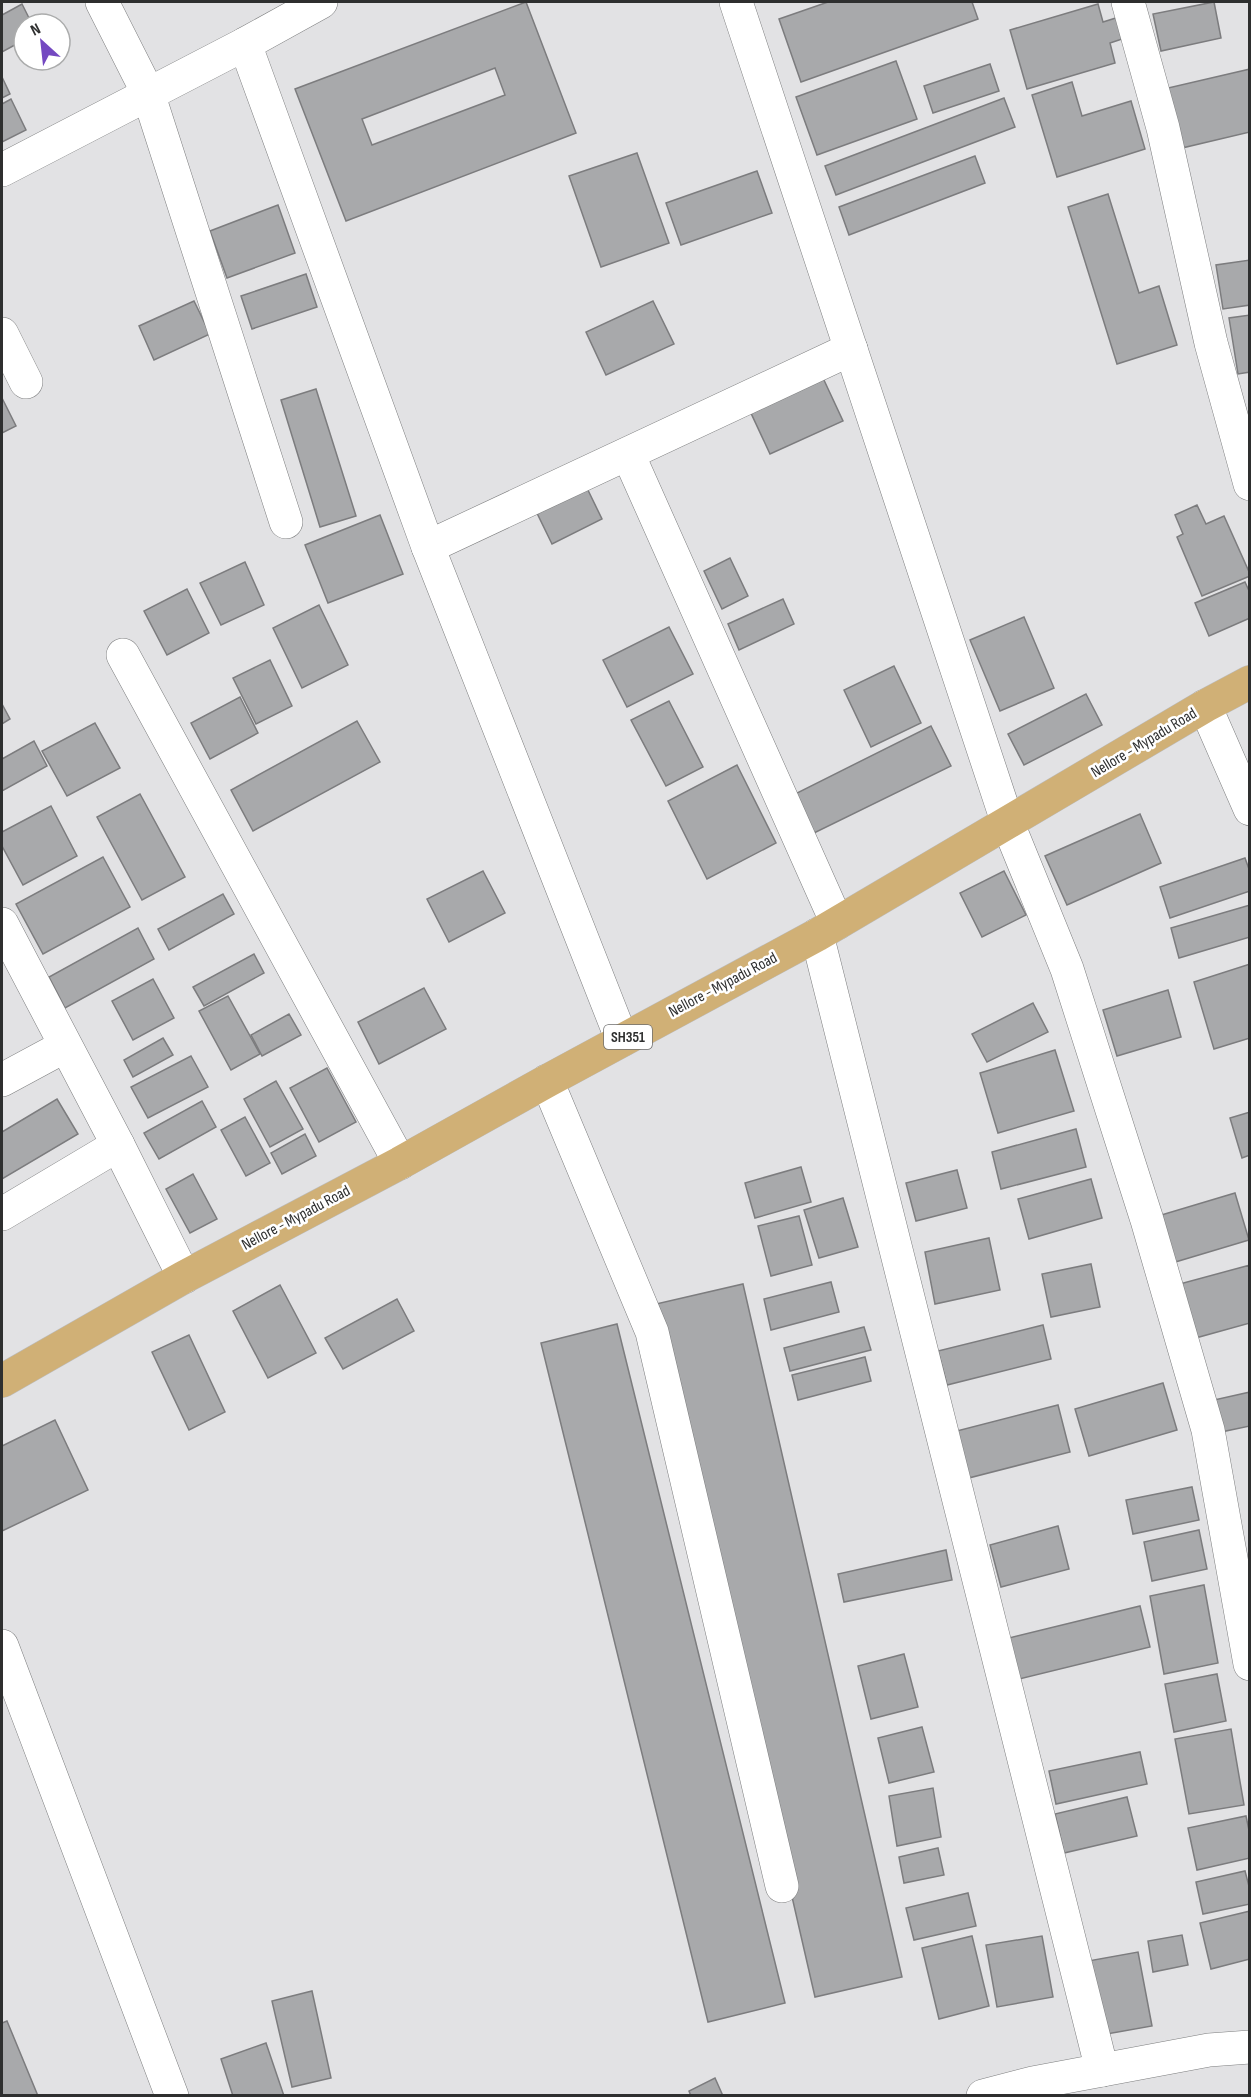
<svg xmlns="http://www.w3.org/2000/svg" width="1251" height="2097" font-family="'Sofia Sans Condensed',sans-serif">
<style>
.building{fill:#a8a9ab;stroke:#7c7c7e;stroke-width:1.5;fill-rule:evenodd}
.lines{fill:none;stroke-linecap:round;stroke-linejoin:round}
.minor-casing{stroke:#7d7e7f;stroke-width:34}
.major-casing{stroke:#bcbcbc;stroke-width:34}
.minor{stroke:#fff;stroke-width:33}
.major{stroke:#d0b076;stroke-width:33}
.labels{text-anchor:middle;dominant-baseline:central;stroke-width:5;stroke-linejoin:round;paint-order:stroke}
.shield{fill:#fff;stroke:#6d6d6d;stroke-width:1.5}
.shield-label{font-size:15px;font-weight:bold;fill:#2e2f2f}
.street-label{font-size:16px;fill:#2e2f2f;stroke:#fff}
</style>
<rect width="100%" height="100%" fill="#e2e2e4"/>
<g class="building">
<path d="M526,2l50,131 -230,88 -51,-132zM495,68l10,27 -133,50 -10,-26z"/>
<path d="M828,2h144l6,17 -177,63 -22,-63z"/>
<path d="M1214,2l7,36 -60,13 -8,-37z"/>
<path d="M22,4l10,20h-8v16l-22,12v-37z"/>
<path d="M1098,4l5,18 16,-5 6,21 -15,5 5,20 -88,26 -17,-59z"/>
<path d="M896,61l21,58 -100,36 -21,-58z"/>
<path d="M990,64l9,27 -66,22 -9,-27z"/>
<path d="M1250,69v63l-68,16 -14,-60z"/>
<path d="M2,77l8,17 -8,4z"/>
<path d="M1072,82l10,34 49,-15 14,48 -88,28 -25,-82z"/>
<path d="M1004,98l11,29 -179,68 -11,-29z"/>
<path d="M11,99l15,31 -24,12v-38z"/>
<path d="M637,153l32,90 -68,24 -32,-91z"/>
<path d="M975,156l10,27 -136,52 -10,-28z"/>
<path d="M757,171l15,42 -91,32 -15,-42z"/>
<path d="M1108,194l31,99 20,-7 18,59 -60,19 -49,-157z"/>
<path d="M278,205l17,48 -68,25 -17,-47z"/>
<path d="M1250,260v45l-27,4 -7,-44z"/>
<path d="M306,274l11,33 -65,22 -11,-33z"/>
<path d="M194,301l16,33 -56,26 -15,-34z"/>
<path d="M653,301l21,43 -68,31 -20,-43z"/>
<path d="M1250,315v57l-12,2 -9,-56z"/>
<path d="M823,378l20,43 -73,33 -20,-43z"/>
<path d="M316,389l40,127 -36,11 -39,-127z"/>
<path d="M2,398l14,28 -14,7z"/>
<path d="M585,484l17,35 -50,25 -17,-35z"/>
<path d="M1197,505l9,19 18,-8 26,58v2l-48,20 -25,-59 6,-3 -8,-19z"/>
<path d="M380,515l23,59 -75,29 -23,-58z"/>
<path d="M730,558l18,38 -26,13 -18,-38z"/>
<path d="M245,562l19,43 -43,20 -21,-42z"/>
<path d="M1245,582l5,11v25l-41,18 -14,-33z"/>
<path d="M187,589l22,44 -42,22 -23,-44z"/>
<path d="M783,599l11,25 -55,26 -11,-26z"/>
<path d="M319,605l29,60 -46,23 -29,-60z"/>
<path d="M1024,617l30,71 -54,23 -30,-71z"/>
<path d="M669,627l24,47 -66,33 -24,-47z"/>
<path d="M270,660l22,46 -36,18 -23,-46z"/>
<path d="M894,666l27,57 -50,24 -27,-57z"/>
<path d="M1086,694l16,31 -78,40 -16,-31z"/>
<path d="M240,697l18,36 -48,26 -19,-36z"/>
<path d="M669,701l34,66 -37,19 -35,-66z"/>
<path d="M2,704l8,15 -8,5z"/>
<path d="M357,721l23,41 -127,69 -22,-41z"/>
<path d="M95,723l25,45 -53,28 -25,-45z"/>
<path d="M931,726l20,40 -139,68 -19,-39z"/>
<path d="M34,741l13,25 -45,25v-32z"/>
<path d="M737,765l39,78 -69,36 -39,-78z"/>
<path d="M140,794l45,83 -43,23 -45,-83z"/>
<path d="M51,806l26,50 -54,29 -21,-39v-14z"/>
<path d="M1140,814l21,49 -94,42 -22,-49z"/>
<path d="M103,857l27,50 -87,47 -27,-50z"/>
<path d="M1245,858l5,14v19l-80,27 -10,-31z"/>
<path d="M483,871l22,42 -56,29 -22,-43z"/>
<path d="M1004,871l22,44 -44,22 -22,-44z"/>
<path d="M223,894l11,20 -65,36 -11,-21z"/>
<path d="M1250,905v32l-71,21 -8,-30z"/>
<path d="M138,928l16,31 -89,49 -16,-31z"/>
<path d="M254,954l10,19 -60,33 -11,-19z"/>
<path d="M1250,964v74l-36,11 -20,-67z"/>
<path d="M153,979l21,39 -41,22 -21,-39z"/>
<path d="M424,988l22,41 -67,35 -21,-42z"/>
<path d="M1168,990l13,47 -64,19 -14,-46z"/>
<path d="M228,996l32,58 -29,16 -32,-59z"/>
<path d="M1033,1003l15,29 -61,30 -15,-28z"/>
<path d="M289,1014l12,21 -39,21 -11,-21z"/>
<path d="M163,1038l10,17 -40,22 -9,-17z"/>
<path d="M1055,1050l19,61 -76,22 -18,-60z"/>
<path d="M191,1056l17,31 -60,31 -17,-31z"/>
<path d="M327,1068l29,54 -37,20 -29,-54z"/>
<path d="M276,1081l27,48 -33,18 -26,-48z"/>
<path d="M57,1099l21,35 -76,45v-47z"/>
<path d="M202,1101l14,26 -57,32 -15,-26z"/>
<path d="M1250,1112v43l-8,3 -12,-40z"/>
<path d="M245,1117l25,46 -24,13 -25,-46z"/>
<path d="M1076,1129l10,38 -85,22 -9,-37z"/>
<path d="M305,1134l11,22 -34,18 -11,-21z"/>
<path d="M801,1167l10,35 -56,16 -10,-35z"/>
<path d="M957,1170l10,38 -51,13 -10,-38z"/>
<path d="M193,1174l24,45 -27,14 -24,-44z"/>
<path d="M1091,1179l11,39 -73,21 -11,-40z"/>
<path d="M1235,1193l14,47 -77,23 -14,-47z"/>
<path d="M843,1198l15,49 -39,11 -15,-48z"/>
<path d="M799,1216l13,49 -41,11 -13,-50z"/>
<path d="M989,1238l11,52 -65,14 -10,-52z"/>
<path d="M1091,1264l9,43 -49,10 -9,-43z"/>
<path d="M1250,1265v58l-58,16 -16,-54z"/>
<path d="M831,1282l8,30 -68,18 -7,-31z"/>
<path d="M743,1284l159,693 -87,20 -159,-693z"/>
<path d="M280,1285l36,68 -48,25 -35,-67z"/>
<path d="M397,1299l17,32 -71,38 -18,-31z"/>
<path d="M617,1324l168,679 -77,19 -167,-679z"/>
<path d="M1043,1325l8,34 -104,26 -9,-34z"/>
<path d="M864,1327l7,23 -81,21 -6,-23z"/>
<path d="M189,1335l36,77 -36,18 -37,-78z"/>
<path d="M865,1357l6,24 -73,19 -6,-25z"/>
<path d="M1163,1383l14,47 -88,26 -14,-47z"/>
<path d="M1250,1392v34l-29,6 -7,-32z"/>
<path d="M1058,1405l12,47 -109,28 -12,-47z"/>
<path d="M55,1420l33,70 -86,41v-85z"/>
<path d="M1192,1487l7,33 -66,14 -7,-34z"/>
<path d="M1058,1526l11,43 -68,18 -11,-42z"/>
<path d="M1199,1530l8,39 -55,12 -8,-39z"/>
<path d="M946,1550l6,30 -108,22 -6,-28z"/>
<path d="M1204,1585l14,78 -54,11 -14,-78z"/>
<path d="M1140,1606l10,41 -135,33 -10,-41z"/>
<path d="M904,1654l14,53 -47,12 -13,-53z"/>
<path d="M1217,1674l9,47 -52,11 -9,-48z"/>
<path d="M922,1727l12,45 -45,11 -11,-45z"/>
<path d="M1231,1729l13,76 -55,9 -14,-75z"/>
<path d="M1140,1752l7,32 -91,20 -7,-33z"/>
<path d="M933,1788l8,49 -44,9 -8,-50z"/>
<path d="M1127,1797l10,39 -73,17 -9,-39z"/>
<path d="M1246,1816l4,19v23l-53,12 -9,-42z"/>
<path d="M938,1848l6,27 -40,8 -5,-26z"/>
<path d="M1245,1871l5,19v14l-47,10 -7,-32z"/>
<path d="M968,1893l8,33 -62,14 -8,-32z"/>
<path d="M1250,1911v48l-39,10 -11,-46z"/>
<path d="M1182,1935l6,30 -35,7 -5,-31z"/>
<path d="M972,1936l17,70 -50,13 -17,-71z"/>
<path d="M1042,1936l11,61 -56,10 -11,-62z"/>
<path d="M1138,1952l14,74 -51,9 -13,-74z"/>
<path d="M312,1991l19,87 -39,9 -20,-86z"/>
<path d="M7,2021l31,75h-36v-73z"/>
<path d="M266,2043l18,53h-51l-12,-37z"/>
<path d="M715,2078l8,18h-32l-2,-5z"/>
</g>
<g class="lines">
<g class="minor-casing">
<g id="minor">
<path d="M102,2l46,91 138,429"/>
<path d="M736,2l272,822 59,145 80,251 61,210 42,234"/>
<path d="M1128,2l35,126 48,215 39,141"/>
<path d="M245,44l183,503 194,493"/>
<path d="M2,170l243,-126 76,-42"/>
<path d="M2,334l24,48"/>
<path d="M628,454l209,469"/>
<path d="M428,547l423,-198"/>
<path d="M123,655l277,508"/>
<path d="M1205,706l45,103"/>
<path d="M2,924l116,221 66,132"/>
<path d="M817,935l285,1135"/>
<path d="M2,1080l63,-34"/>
<path d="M547,1081l105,251 130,554"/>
<path d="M2,1214l116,-69"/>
<path d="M2,1646l170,450"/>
<path d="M983,2096l50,-13 176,-33 41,-3"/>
</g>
</g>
<g class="major-casing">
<path id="major" d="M2,1381l182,-104 216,-114 147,-82 270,-146 388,-229 45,-24"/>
</g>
<use href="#minor" class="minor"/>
<use href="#major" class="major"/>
</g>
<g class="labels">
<rect class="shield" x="604" y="1025" width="48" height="24" rx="4.5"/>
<g class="shield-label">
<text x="628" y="1037">SH351</text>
</g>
<g class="street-label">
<text transform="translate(1144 743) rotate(-31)">Nellore - Mypadu Road</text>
<text transform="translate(723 985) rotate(-28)">Nellore - Mypadu Road</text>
<text transform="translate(296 1218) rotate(-28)">Nellore - Mypadu Road</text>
</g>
</g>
<rect width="1251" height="2097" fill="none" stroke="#2e2f2f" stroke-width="6"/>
<g transform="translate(42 42) rotate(333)"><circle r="28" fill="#ffffff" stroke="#abacac" stroke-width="1.5"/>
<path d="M0-4.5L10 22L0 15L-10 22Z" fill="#7449c1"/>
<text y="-9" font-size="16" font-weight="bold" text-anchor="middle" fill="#2e2f2f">N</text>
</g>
</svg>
